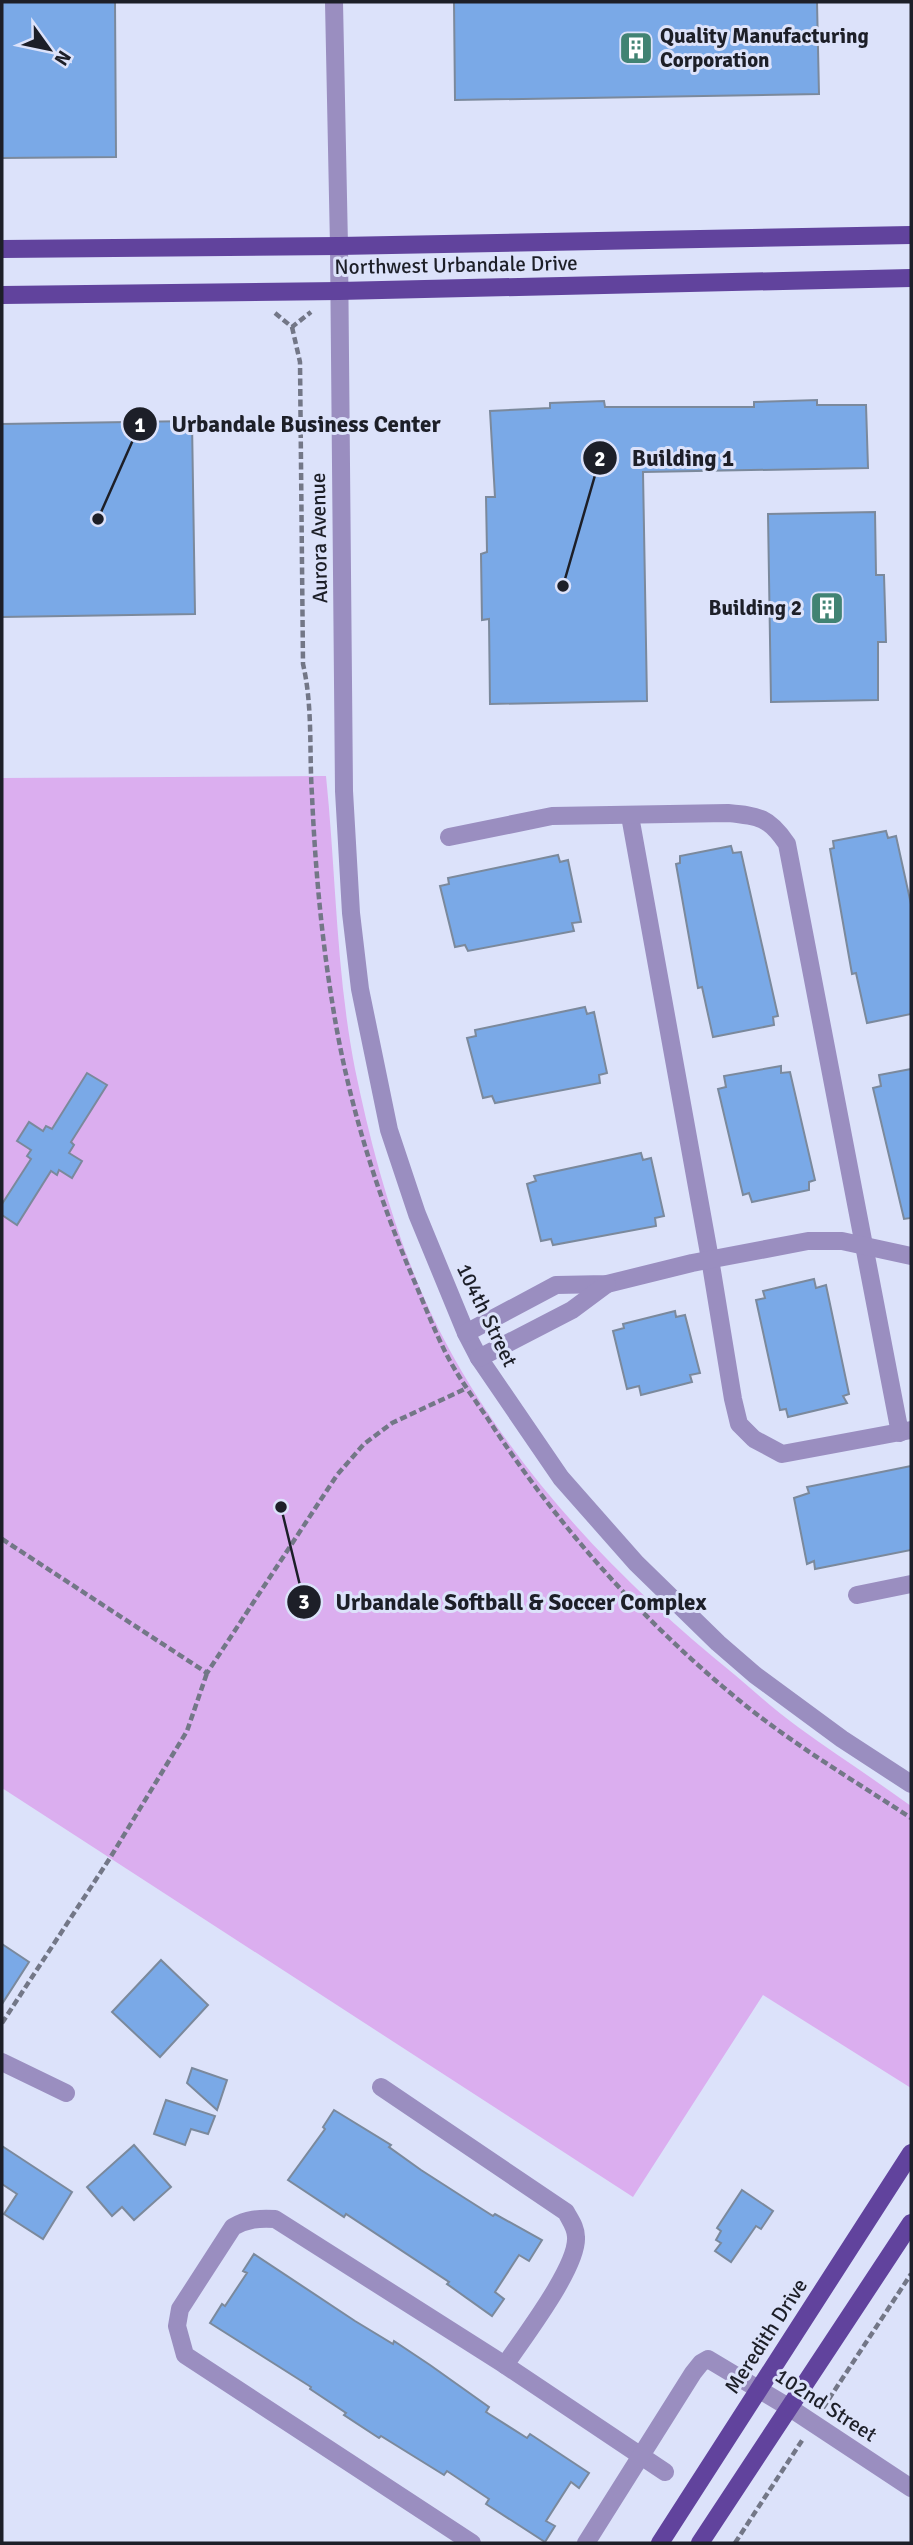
<svg xmlns="http://www.w3.org/2000/svg" width="913" height="2545" font-family="Signika,sans-serif">
<style>
.green{fill:#dbaeef}
.building{fill:#7aa9e7;stroke:#7b899c;stroke-width:2}
.lines{fill:none;stroke-linecap:round;stroke-linejoin:round}
.path{stroke:#737787;stroke-width:4.5;stroke-dasharray:7 3.5;stroke-linecap:butt}
.minor{stroke:#9a8ec0;stroke-width:18}
.major{stroke:#61439d;stroke-width:18}
.labels{text-anchor:middle;dominant-baseline:central;stroke-width:6;stroke-linejoin:round;paint-order:stroke}
.poi-label{font-size:21px;font-weight:bold;fill:#1d1f28;stroke:#dce2fa;text-anchor:start}
.street-label{font-size:21px;fill:#1d1f28;stroke:#dce2fa}
.leader{fill:none;stroke:#1d1f28;stroke-width:2.5}
.callout-dot{fill:#1d1f28;stroke:#dce2fa;stroke-width:2.5}
.mark-label{font-size:21px;text-anchor:middle;font-weight:bold;fill:#fff}
.callout-label{font-size:23px;text-anchor:middle;font-weight:bold;fill:#1d1f28;stroke:#dce2fa;stroke-width:6;stroke-linejoin:round;paint-order:stroke}
</style>
<rect width="100%" height="100%" fill="#dce2fa"/>
<path class="green" d="M326,776c10,97 10,196 29,293 19,93 48,195 93,278 70,129 174,237 287,328 21,18 41,36 63,52 37,27 76,52 113,79v282l-148,-93 -130,202 -631,-409v-1010z"/>
<g class="building">
<path d="M2,2h113l1,155 -114,1z"/>
<path d="M454,2h363l2,92 -364,6z"/>
<path d="M817,400v5h49l2,63 -225,4 4,229 -157,3 -1,-85 -7,1 -1,-66 6,-2 -1,-55h9l-5,-86 60,-3v-5l54,-2 1,6h149v-5z"/>
<path d="M192,421l3,193 -193,3v-193z"/>
<path d="M875,512l1,63h8l2,67h-8v58l-107,2 -3,-188z"/>
<path d="M886,831l2,7 8,-2 15,68v110l-44,9 -11,-50 -4,1 -22,-125 4,-1 -1,-7z"/>
<path d="M731,846l2,7 8,-1 37,164 -5,1 1,8 -61,12 -11,-50 -4,1 -22,-124 4,-1v-7z"/>
<path d="M558,855l2,7 8,-2 13,62 -9,1 2,8 -106,20 -3,-6 -10,2 -15,-61 9,-2 -1,-6z"/>
<path d="M585,1007l2,7 7,-2 13,61 -8,2 1,8 -105,20 -3,-7 -9,2 -16,-60 9,-2 -1,-6z"/>
<path d="M781,1066v7l9,-1 25,108 -6,2v8l-57,12 -3,-9 -6,2 -25,-106 8,-2 -2,-11z"/>
<path d="M911,1069v149l-7,1 -31,-131 8,-2 -2,-11z"/>
<path d="M87,1073l20,12 -36,57 3,3 -5,8 13,8 -10,17 -13,-8 -2,5 -6,-4 -34,54 -15,-10v-11l29,-45 -4,-3 4,-6 -14,-9 12,-19 14,9 3,-5 6,3z"/>
<path d="M641,1153l2,7 8,-2 13,58 -9,2 1,8 -103,19 -2,-6 -10,2 -14,-57 9,-3 -2,-5z"/>
<path d="M814,1279l2,9 10,-3 23,109 -6,2 4,7 -59,14 -2,-8 -6,1 -24,-110 9,-2 -2,-7z"/>
<path d="M675,1311l1,6 9,-2 15,58 -10,2 2,7 -51,13 -2,-9 -12,3 -14,-58 11,-3 -1,-4z"/>
<path d="M911,1466v84l-96,19 -1,-8 -7,3 -13,-66 15,-5 -2,-6z"/>
<path d="M2,1944l27,18 -27,42z"/>
<path d="M161,1960l47,45 -48,52 -48,-45z"/>
<path d="M192,2068l35,12 -10,30 -30,-27z"/>
<path d="M166,2100l49,16 -7,18 -17,-5 -6,16 -31,-11z"/>
<path d="M334,2110l57,35 -2,2 32,23 42,27 30,19 2,-2 47,26 -13,21 -10,-6 -24,37 9,7 -12,17 -45,-32 2,-2 -103,-68 -2,3 -56,-37 37,-51 -2,-2z"/>
<path d="M134,2145l37,42 -37,33 -12,-13 -10,9 -25,-29z"/>
<path d="M2,2146l70,46 -29,47 -39,-25 13,-20 -15,-10z"/>
<path d="M742,2190l31,21 -12,18 -5,-3 -25,36 -16,-11 6,-8 -5,-3 5,-9 -4,-3z"/>
<path d="M254,2254l101,67 38,23 1,-3 36,24 59,42 -3,5 41,26 3,-4 59,39 -10,15 -8,-6 -25,39 9,5 -10,16 -59,-38 3,-5 -42,-28 -3,4 -63,-39 -2,2 -35,-23 2,-2 -36,-24 1,-2 -101,-64 12,-19 3,2 22,-33 -4,-2z"/>
</g>
<g class="lines">
<g class="path">
<path d="M275,313l17,14 19,-15"/>
<path d="M292,327l8,35 3,302c10,43 6,88 9,131 3,69 9,138 20,206 15,98 45,194 84,284 11,26 21,52 34,76 11,20 25,39 38,58 69,106 154,202 252,282 54,44 113,79 171,117"/>
<path d="M2,1539l205,134 130,-198 27,-31 28,-21 75,-35"/>
<path d="M2,2023l108,-165 77,-127 20,-58"/>
<path d="M823,2408l88,-134"/>
<path d="M735,2543l68,-104"/>
</g>
<g class="minor">
<path d="M334,2l5,244 5,545 7,122 9,76 29,141 28,84 49,119 13,25 82,120 75,85 82,80 37,32 87,64 69,45"/>
<path d="M630,816l80,443 23,140 6,25 15,15 28,15 129,-24"/>
<path d="M449,837l103,-21 176,-3c31,3 41,4 59,31l113,589"/>
<path d="M466,1333l90,-48 51,-1 85,-21 116,-22h34l69,15"/>
<path d="M479,1358l93,-48 35,-26"/>
<path d="M857,1595l54,-11"/>
<path d="M2,2062l64,31"/>
<path d="M381,2087l185,125c4,8 10,15 10,25 2,30 -53,101 -71,128"/>
<path d="M472,2543l-287,-188 -8,-29 3,-17 53,-82c14,-8 26,-9 42,-8l230,146 160,107"/>
<path d="M586,2543l107,-170 8,-10 7,-4 82,49 121,80"/>
</g>
<g class="major">
<path d="M2,249l337,-3 572,-11"/>
<path d="M2,295l337,-4 572,-13"/>
<path d="M660,2543l251,-390"/>
<path d="M700,2543l211,-320"/>
</g>
</g>
<defs>
<g id="building-square" transform="scale(1.75)"><rect x="-9" y="-9" width="18" height="18" rx="4" fill="#418373" stroke="#dce2fa"/><path d="M-4-6H4V6H1V3H-1V6H-4ZM-2.5-4.3h1.7v1.8h-1.7ZM.8-4.3h1.7v1.8H.8ZM-2.5-1h1.7V.8h-1.7ZM.8-1h1.7V.8H.8Z" fill="#fff"/></g>
</defs>
<g fill-rule="evenodd">
<use href="#building-square" x="636" y="48"/>
<use href="#building-square" x="827" y="608"/>
</g>
<g class="labels">
<g class="poi-label">
<text x="660" y="36">Quality Manufacturing<tspan x="660" dy="24">Corporation</tspan></text>
<text x="802" y="608" text-anchor="end">Building 2</text>
</g>
<g class="street-label">
<text transform="translate(456 265) rotate(-1)">Northwest Urbandale Drive</text>
<text transform="translate(319 538) rotate(-91)">Aurora Avenue</text>
<text transform="translate(487 1315) rotate(64)">104th Street</text>
<text transform="translate(766 2336) rotate(-57)">Meredith Drive</text>
<text transform="translate(826 2405) rotate(33)">102nd Street</text>
</g>
</g>
<path class="leader" d="M98 519L140 424M563 586L600 458M281 1507L304 1602"/>
<g class="callout-dot">
<circle cx="98" cy="519" r="7"/>
<circle cx="563" cy="586" r="7"/>
<circle cx="281" cy="1507" r="7"/>
<circle cx="140" cy="424" r="18"/>
<circle cx="600" cy="458" r="18"/>
<circle cx="304" cy="1602" r="18"/>
</g>
<g class="mark-label">
<text x="140" y="432">1</text>
<text x="600" y="466">2</text>
<text x="304" y="1609">3</text>
</g>
<g class="callout-label">
<text x="306" y="432">Urbandale Business Center</text>
<text x="683" y="466">Building 1</text>
<text x="521" y="1610">Urbandale Softball &amp; Soccer Complex</text>
</g>
<rect width="913" height="2545" fill="none" stroke="#1d1f28" stroke-width="7"/>
<g transform="translate(49 49) rotate(123)" stroke="#dce2fa" stroke-width="5" paint-order="stroke">
<path d="M0-5L12 26L0 18L-12 26Z" fill="#1d1f28"/>
<text y="-10" font-size="19" font-weight="bold" text-anchor="middle" fill="#1d1f28">N</text>
</g>
</svg>
